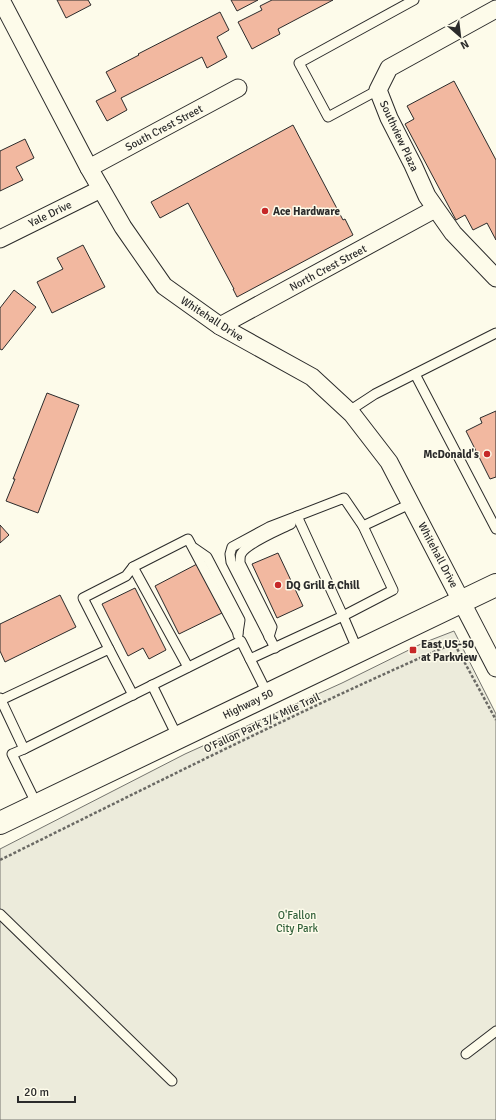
<svg xmlns="http://www.w3.org/2000/svg" width="496" height="1120" font-family="Signika,sans-serif">
<style>
.green{fill:#ecebdb;stroke:#74746e}
.building{fill:#f2b8a0;stroke:#2b2b2b}
.lines{fill:none;stroke-linecap:round;stroke-linejoin:round}
.service-casing{stroke:#2b2b2b;stroke-width:11}
.minor-casing{stroke:#2b2b2b;stroke-width:19}
.secondary-casing{stroke:#2b2b2b;stroke-width:24}
.path{stroke:#6a6964;stroke-width:2.5;stroke-dasharray:3 2;stroke-linecap:butt}
.service{stroke:#fdfbea;stroke-width:9}
.minor{stroke:#fdfbea;stroke-width:17}
.secondary{stroke:#fdfbea;stroke-width:22}
.poi-dot{fill:#c62828;stroke:#fdfbea;stroke-width:1.5}
.labels{text-anchor:middle;dominant-baseline:central;stroke-width:3;stroke-linejoin:round;paint-order:stroke}
.street-label{font-size:11px;fill:#2b2b2b;stroke:#fdfbea}
.poi-label{font-size:11px;font-weight:bold;fill:#2b2b2b;stroke:#fdfbea;text-anchor:start}
.park-label{font-size:11px;fill:#34623c;stroke:#fdfbea}
</style>
<rect width="100%" height="100%" fill="#fdfbea"/>
<path class="green" d="M454,631l42,83v406h-496v-271l185,-95 157,-71 81,-40z"/>
<g class="building">
<path d="M57,0h31l3,5 -25,13z"/>
<path d="M231,0h27l-21,11z"/>
<path d="M272,0h61l-55,29 2,5 -28,15 -14,-27 24,-12 -2,-4z"/>
<path d="M220,12l9,18 -12,7 10,20 -20,11 -5,-11 -81,41 6,12 -20,11 -11,-20 20,-10 -10,-19 33,-17 -1,-1z"/>
<path d="M454,81l42,79v80l-9,-17 -14,7 -8,-15 -9,5 -51,-96 9,-5 -7,-13z"/>
<path d="M293,125l50,95 2,-1 8,16 -116,62 -4,-8h1l-46,-86 -28,15 -9,-16z"/>
<path d="M25,139l9,19 -18,9 7,13 -23,11v-40z"/>
<path d="M83,245l22,42 -53,26 -15,-31 26,-13 -6,-11z"/>
<path d="M14,290l22,17 -34,43 -2,-1v-41z"/>
<path d="M47,393l32,12 -41,108 -32,-12 9,-22h-2z"/>
<path d="M496,411v66l-6,2 -24,-48 16,-8 -2,-5z"/>
<path d="M0,525l9,10 -9,8z"/>
<path d="M278,553l25,53 -26,12 -25,-54z"/>
<path d="M197,564l25,49 -43,21 -24,-48z"/>
<path d="M135,588l31,62 -17,9 -6,-11 -15,8 -26,-52z"/>
<path d="M60,595l16,32 -71,35 -5,-11v-27z"/>
</g>
<g class="lines">
<g class="service-casing">
<g id="service">
<path d="M378,90l-50,27 -29,-54 115,-63"/>
<path d="M415,374l81,155"/>
<path d="M349,411l26,-17 121,-61"/>
<path d="M194,548l13,9 33,63 -2,13v2"/>
<path d="M133,567l55,100"/>
<path d="M269,637l3,-10 -32,-64c0,-3 0,-7 1,-9 6,-11 38,-24 50,-30l1,-5"/>
<path d="M275,648l-44,-86 -1,-8 2,-7 37,-20 75,-29 19,28"/>
<path d="M109,649l-26,-51 43,-22 7,-9 55,-28 50,94"/>
<path d="M358,651l-15,-35 50,-26 -30,-64 47,-22"/>
<path d="M152,685l26,53"/>
<path d="M268,695l-18,-36 93,-43 -46,-100"/>
<path d="M0,698l24,51"/>
<path d="M1,700l108,-51 24,46"/>
<path d="M37,805l-25,-51 12,-5 217,-108 9,18"/>
<path d="M0,914l172,167"/>
<path d="M466,1054l30,-23"/>
</g>
</g>
<g class="minor-casing">
<g id="minor">
<path d="M1,0l88,168 34,59 41,59 56,40 92,51 40,37 37,48 107,206"/>
<path d="M496,9l-107,59 -11,22 11,28 24,47 14,31 26,37 43,45"/>
<path d="M89,168l149,-80"/>
<path d="M0,239l101,-50"/>
<path d="M220,326l215,-117"/>
</g>
</g>
<g class="secondary-casing">
<path id="secondary" d="M0,823l496,-238"/>
</g>
<path class="path" d="M0,860c150,-74 300,-150 454,-217l42,77"/>
<use href="#service" class="service"/>
<use href="#minor" class="minor"/>
<use href="#secondary" class="secondary"/>
</g>
<g class="poi-dot">
<circle cx="265" cy="211" r="4"/>
<circle cx="487" cy="454" r="4"/>
<circle cx="278" cy="585" r="4"/>
<rect x="409" y="646" width="8" height="8" rx="2"/>
</g>
<g class="labels">
<g class="street-label">
<text transform="translate(164 128) rotate(-28)">South Crest Street</text>
<text transform="translate(399 136) rotate(65)">Southview Plaza</text>
<text transform="translate(50 214) rotate(-26)">Yale Drive</text>
<text transform="translate(328 268) rotate(-28)">North Crest Street</text>
<text transform="translate(212 319) rotate(33)">Whitehall Drive</text>
<text transform="translate(438 555) rotate(62)">Whitehall Drive</text>
<text transform="translate(248 704) rotate(-26)">Highway 50</text>
<text transform="translate(262 723) rotate(-25)">O'Fallon Park 3/4 Mile Trail</text>
</g>
<g class="poi-label">
<text x="273" y="211">Ace Hardware</text>
<text x="479" y="454" text-anchor="end">McDonald's</text>
<text x="286" y="585">DQ Grill &amp; Chill</text>
<text x="421" y="644">East US-50<tspan x="421" dy="13">at Parkview</tspan></text>
</g>
<g class="park-label">
<text x="297" y="915">O'Fallon<tspan x="297" dy="13">City Park</tspan></text>
</g>
</g>
<g transform="translate(460 36) rotate(152)" stroke="#fdfbea" stroke-width="3" paint-order="stroke">
<path d="M0-3L7 15L0 10L-7 15Z" fill="#2b2b2b"/>
<text y="-6" font-size="11" font-weight="bold" text-anchor="middle" fill="#2b2b2b">N</text>
</g>
<path d="M18 1096v6h57v-6" fill="none" stroke="#2b2b2b" stroke-width="2"/>
<text x="24" y="1096" font-size="12" fill="#2b2b2b" stroke="#fdfbea" stroke-width="3" paint-order="stroke">20 m</text>
</svg>
